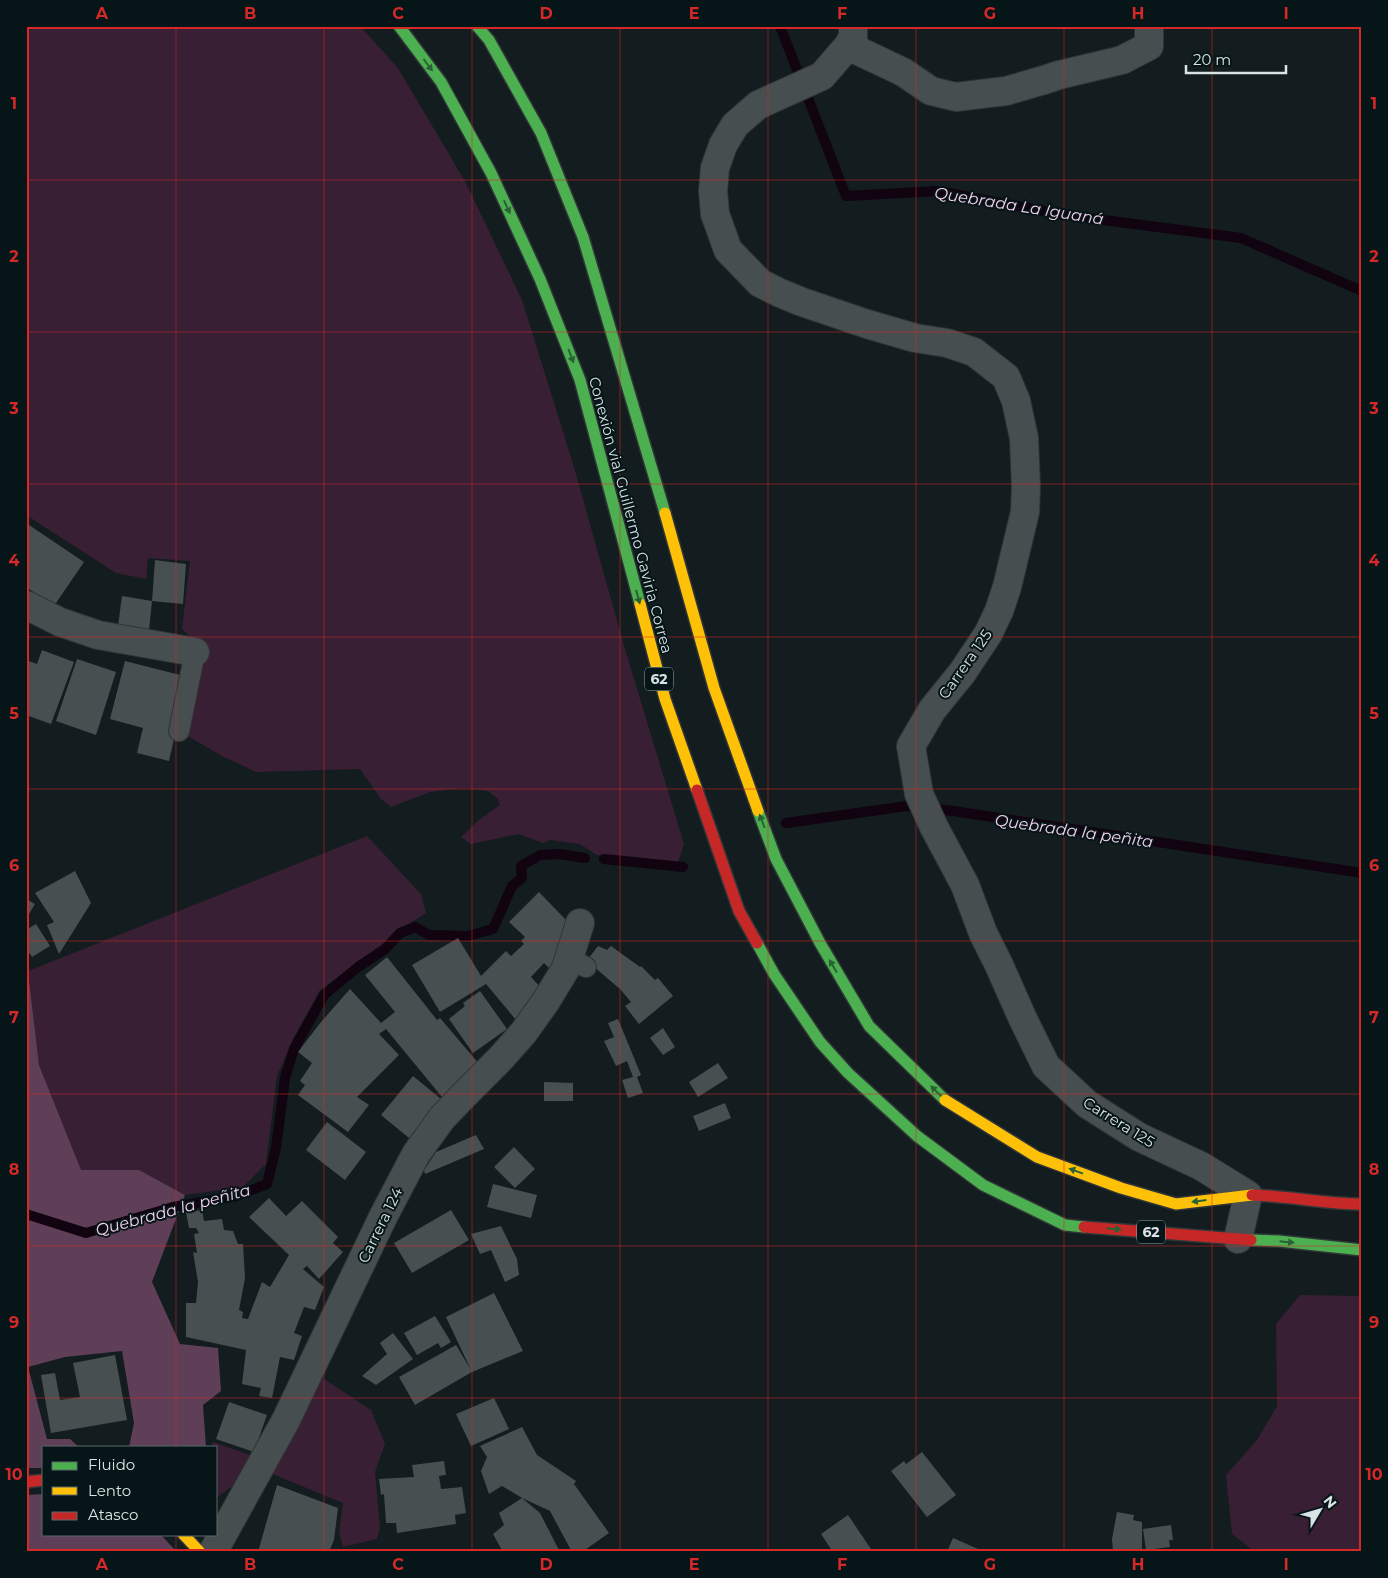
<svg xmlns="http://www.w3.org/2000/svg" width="1388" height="1578" font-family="Montserrat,sans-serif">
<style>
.green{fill:#381f34}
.forest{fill:#5e3f57}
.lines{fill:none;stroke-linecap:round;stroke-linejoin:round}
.stream{stroke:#11030f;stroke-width:10}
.building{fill:#484f51}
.lane-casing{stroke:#303637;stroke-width:22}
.street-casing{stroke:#303637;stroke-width:30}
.fast-casing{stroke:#303637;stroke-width:14}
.slow-casing{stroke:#303637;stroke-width:14}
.jam-casing{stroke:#303637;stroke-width:14}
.lane{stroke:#474e4f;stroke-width:20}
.street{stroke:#474e4f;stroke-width:28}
.fast{stroke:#4caf50;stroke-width:11}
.slow{stroke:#ffc107;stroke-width:11}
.jam{stroke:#c62828;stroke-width:11}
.oneway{fill:#296234}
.grid{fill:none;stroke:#d62828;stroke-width:1;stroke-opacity:0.55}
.labels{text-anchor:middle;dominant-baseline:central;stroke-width:4;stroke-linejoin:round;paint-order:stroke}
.shield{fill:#061618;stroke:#9aa6a8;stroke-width:1}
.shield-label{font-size:14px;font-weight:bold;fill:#d9e3e5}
.street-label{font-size:15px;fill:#d9e3e5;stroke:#061618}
.water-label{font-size:16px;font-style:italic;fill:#f8d0ed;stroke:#061618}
.neatline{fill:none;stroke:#d62828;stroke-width:2}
.grid-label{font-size:16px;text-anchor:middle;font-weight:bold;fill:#d62828}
</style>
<rect width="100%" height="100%" fill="#131c1e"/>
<g class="green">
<path d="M26,26h334l38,42 68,115 56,117 52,167 51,182 59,195 -6,18 -81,-7 -17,-11 -30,-4 -7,3 -25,-9 -47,10 -10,-7 18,-17 21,-15 -2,-6 -10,-8 -25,-3 -33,4 -39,15 -10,-8 -21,-30 -104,3 -34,-16 -43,-25 22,-84 -19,-18 8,-68 -42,-3 -2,21 -30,-6 -90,-58z"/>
<path d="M367,836l54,58 5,19 -25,16 -23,19 -58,42 -27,49 -16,37 -11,88 -23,23 -58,8 -46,-25 -58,1 -42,-106 -11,-94z"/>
<path d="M1300,1295l62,1v256h-107l-23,-18 -6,-59 31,-35 20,-34 -1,-82z"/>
<path d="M321,1377l50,33 14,34 -10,28 5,55 -3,12 -34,8 -4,-15 4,-29 -73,-30z"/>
<path d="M213,1442l37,13 -10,26 -24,17v-51h-5z"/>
</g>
<g class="forest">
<path d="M26,967l2,4 11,94 42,105h58l46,25 -33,87 28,62 38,4 3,43 -18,14 3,42h-77l5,-24 -12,-72 -57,6 -37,10 19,72h23l9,8h-35v21h-18z"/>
<path d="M44,1494v40h116l17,18h-151v-57z"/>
</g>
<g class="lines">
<g class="stream">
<path d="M780,26l66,170 92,-5 128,24 175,23 121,53"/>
<path d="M786,823l121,-17 46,5 409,62"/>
<path d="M604,859l79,8"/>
<path d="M26,1214l60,19 87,-26 63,-11 31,-12 9,-36 9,-70 9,-29 30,-54 34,-28 27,-18 15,-16 15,-6 14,8 39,1 25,-7 19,-43 10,-8 -1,-12 19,-11 19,-1 26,4"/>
</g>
</g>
<g class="building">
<path d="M26,523l58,39 -30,44 -28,-19z"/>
<path d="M155,560l31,4 -3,40 -31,-3 -3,29 -31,-4 4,-30 30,5z"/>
<path d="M42,650l32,12 -23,62 -25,-9v-55l11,4z"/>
<path d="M77,659l39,13 -20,63 -40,-14z"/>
<path d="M125,661l63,16 -19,84 -32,-8 6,-25 -33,-9z"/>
<path d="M75,871l16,32 -32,51 -12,-29 7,-3 -19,-29z"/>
<path d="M539,892l29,30 -15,41 -4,5 -5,-5 -13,14 10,11 -25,32 -30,-36 -46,28 -28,-47 46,-27 23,38 25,-25 5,5 13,-12 -3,-3 4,-4 -16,-15z"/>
<path d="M26,899l9,5 -9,15z"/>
<path d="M36,924l14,22 -18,11 -6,-9v-18z"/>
<path d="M598,946l9,4 4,-4 29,21 1,-1 14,14 3,-2 15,18 -34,28 -14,-18 6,-4 -11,-13 -27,-23 -5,-7z"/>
<path d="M387,957l50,63 3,-2 40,47 -38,32 -56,-68 -7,5 20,21 -42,42 12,8 -21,27 -50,-37 7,-10 -5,-4 12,-18 -14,-11 23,-30 29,-33 31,34 14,-11 -30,-37z"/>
<path d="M480,991l27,38 -34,24 -24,-34 16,-13 -2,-3z"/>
<path d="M618,1019l23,56 -4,2 6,16 -15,5 -6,-18 11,-3 -6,-16 -11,5 -12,-25 10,-4 -6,-14z"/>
<path d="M663,1028l12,19 -12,8 -13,-17z"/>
<path d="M718,1063l10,15 -30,19 -9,-15z"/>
<path d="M413,1076l28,23 -32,39 -28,-23z"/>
<path d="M544,1082l29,1v18h-29z"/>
<path d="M725,1103l6,15 -32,13 -6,-15z"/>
<path d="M327,1122l39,30 -21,28 -39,-30z"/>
<path d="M476,1135l8,14 -59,25 -1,-4 12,-18z"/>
<path d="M514,1147l21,22 -20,19 -21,-21z"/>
<path d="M493,1184l44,11 -6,23 -44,-11z"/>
<path d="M269,1198l17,18 16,-15 36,36 -5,6 10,9 -24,27 -12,-13 -4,3 21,18 -9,23 -11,-3 -10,26 8,3 -8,24 -14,-3 -8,41 -13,-2 2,-8 -19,-4 4,-34 -60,-13v-34h10l2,-21 -5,-30 4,1 -3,-19 5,-1 -3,-5h-7l-3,-16 16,-2 2,11 18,-2 2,11 9,1 5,13h5l2,34 -6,32 4,2 -1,6 6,1 14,-37 8,5 19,-32 -40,-38z"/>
<path d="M451,1210l18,30 -57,33 -18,-30z"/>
<path d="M501,1226l16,33 2,16 -14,7 -14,-32 -11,4 -9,-20z"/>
<path d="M494,1293l29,58 -51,21 -57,33 -16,-28 57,-32 15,25 -25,-53z"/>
<path d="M435,1316l16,26 -10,6 -3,-5 -21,12 -13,-22z"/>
<path d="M393,1333l20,26 -37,26 -14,-9 25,-22 -7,-11z"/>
<path d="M115,1355l12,65 -76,13 -10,-58 14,-2 5,27 20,-3 -7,-34z"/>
<path d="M494,1398l15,31 -38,17 -15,-32z"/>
<path d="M229,1402l38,13 -13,37 -38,-13z"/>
<path d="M522,1427l15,28 39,26 -2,3 35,49 -27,19h-10l-22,-41 -28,-13 18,15 20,39h-57l-10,-18 11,-9 -5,-12 23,-15 -20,-12 -13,8 -8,-23 6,-14 -7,-11z"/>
<path d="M922,1452l34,43 -29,22 -36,-46 13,-10 2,3z"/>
<path d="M444,1461l2,14 -7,1 2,13 21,-2 4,26 -11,2 1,9 -59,9 -1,-10h-10l-2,-29 -3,1 -2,-16 35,-2 -2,-12z"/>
<path d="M277,1485l61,23 -4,32 -5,12h-71z"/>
<path d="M1117,1512l17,3 -1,5 9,2v30h-29l-1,-13z"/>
<path d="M848,1515l25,37h-40l-12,-18z"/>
<path d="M1171,1525l2,15h-4l1,7 -24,3 -3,-21z"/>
<path d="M953,1538l32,14h-38z"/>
</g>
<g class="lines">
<g class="lane-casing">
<g id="lane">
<path d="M179,731l16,-79"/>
<path d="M569,959l17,8"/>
</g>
</g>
<g class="street-casing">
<g id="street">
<path d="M853,26v11l-5,9 -26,30 -64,29 -23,20 -12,20 -8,23 -2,23 2,23 13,36 32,33 20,10 22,9 65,22 48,14 32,5 27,9 32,25 10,24 8,37 2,49 -1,25 -18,75 -8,24 -11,23 -26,39 -30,37 -21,36 8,48 15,33 31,58 18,48 16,32 23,52 24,49 41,38 52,33 62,29 47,29 -10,44"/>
<path d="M848,46l55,26 28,19 25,6 50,-6 38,-11 15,-5 63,-15 27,-14v-20"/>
<path d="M26,605l34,17 38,13 97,17"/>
<path d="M213,1552l73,-132 97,-203 33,-63 26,-36 23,-24 36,-36 23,-26 22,-31 20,-33 14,-45"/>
</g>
</g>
<g class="fast-casing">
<g id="fast">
<path d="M399,26l42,56 50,91 49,106 40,101 60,224"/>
<path d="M477,26l12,14 52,93 42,104 82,276"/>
<path d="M758,811l18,48 44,84 49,83 76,74"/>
<path d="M757,943l17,31 46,68 28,31 69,63 66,49 82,40 19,2"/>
<path d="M1251,1240l28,1 83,9"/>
</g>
</g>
<g class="slow-casing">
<g id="slow">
<path d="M665,513l49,175 44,123"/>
<path d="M640,604l25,95 32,91"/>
<path d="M945,1100l92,57 84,31 55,16 76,-9"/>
<path d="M183,1534l17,18"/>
</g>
</g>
<g class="jam-casing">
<g id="jam">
<path d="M697,790l42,121 18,32"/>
<path d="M1252,1195c37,1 73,9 110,9"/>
<path d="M1084,1227l167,13"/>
<path d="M26,1482l18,-2"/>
</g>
</g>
<use href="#lane" class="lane"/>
<use href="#street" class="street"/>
<use href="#fast" class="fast"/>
<use href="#slow" class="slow"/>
<use href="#jam" class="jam"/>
</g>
<defs><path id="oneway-solid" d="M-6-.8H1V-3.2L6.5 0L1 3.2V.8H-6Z" transform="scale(1.25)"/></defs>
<g class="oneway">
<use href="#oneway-solid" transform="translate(428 65) rotate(53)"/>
<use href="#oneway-solid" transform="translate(507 207) rotate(65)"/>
<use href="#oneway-solid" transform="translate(571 356) rotate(69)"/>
<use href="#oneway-solid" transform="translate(638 597) rotate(75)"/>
<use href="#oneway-solid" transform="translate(762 821) rotate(-111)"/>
<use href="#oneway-solid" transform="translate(833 966) rotate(-121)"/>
<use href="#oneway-solid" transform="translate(936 1091) rotate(-136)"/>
<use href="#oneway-solid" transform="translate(1076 1171) rotate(-160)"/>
<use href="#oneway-solid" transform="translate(1199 1201) rotate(173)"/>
<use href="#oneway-solid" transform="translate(1114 1229) rotate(5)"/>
<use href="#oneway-solid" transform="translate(1287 1242) rotate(6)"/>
</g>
<path class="grid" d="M176,26v1421M324,26v1526M472,26v1526M620,26v1526M768,26v1526M916,26v1526M1064,26v1526M1212,26v1526M26,180h1336M26,332h1336M26,484h1336M26,637h1336M26,789h1336M26,941h1336M26,1094h1336M26,1246h1336M26,1398h1336M176,1534v18"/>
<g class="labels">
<g class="shield">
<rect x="645" y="667.5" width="28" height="23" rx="4"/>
<rect x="1137" y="1220.5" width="28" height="23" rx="4"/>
</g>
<g class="shield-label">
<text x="659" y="679">62</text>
<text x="1151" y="1232">62</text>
</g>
<g class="street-label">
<text transform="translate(631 515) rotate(75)">Conexión vial Guillermo Gaviria Correa</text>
<text transform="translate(965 664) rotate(-55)">Carrera 125</text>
<text transform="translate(1119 1122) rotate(32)">Carrera 125</text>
<text transform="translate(380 1225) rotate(-64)">Carrera 124</text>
</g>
<g class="water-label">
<text transform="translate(1019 206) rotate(9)">Quebrada La Iguaná</text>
<text transform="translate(1074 831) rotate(8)">Quebrada la peñita</text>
<text transform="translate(173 1210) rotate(-15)">Quebrada la peñita</text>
</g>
</g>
<rect width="1388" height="1578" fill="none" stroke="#061618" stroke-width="55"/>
<rect x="42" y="1446" width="175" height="90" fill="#061618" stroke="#5a686a"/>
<rect x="52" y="1462" width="25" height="8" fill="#4caf50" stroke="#5a686a"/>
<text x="88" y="1470" font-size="15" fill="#d9e3e5">Fluido</text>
<rect x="52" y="1487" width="25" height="8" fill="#ffc107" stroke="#5a686a"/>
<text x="88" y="1496" font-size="15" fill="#d9e3e5">Lento</text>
<rect x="52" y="1512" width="25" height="8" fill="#c62828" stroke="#5a686a"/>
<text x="88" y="1520" font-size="15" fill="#d9e3e5">Atasco</text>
<g transform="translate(1320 1510) rotate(52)" stroke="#061618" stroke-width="4" paint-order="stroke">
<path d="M0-4L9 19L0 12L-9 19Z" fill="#d9e3e5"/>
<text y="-8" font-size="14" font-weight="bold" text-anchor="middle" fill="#d9e3e5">N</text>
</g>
<path d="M1186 65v8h100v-8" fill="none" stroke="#d9e3e5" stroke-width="2.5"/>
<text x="1193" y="65" font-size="15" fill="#d9e3e5" stroke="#061618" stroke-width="4" paint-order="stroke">20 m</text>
<rect x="28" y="28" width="1332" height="1522" class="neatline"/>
<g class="grid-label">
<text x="102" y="19">A</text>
<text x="250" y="19">B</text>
<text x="398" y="19">C</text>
<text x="546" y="19">D</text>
<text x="694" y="19">E</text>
<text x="842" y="19">F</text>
<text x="990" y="19">G</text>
<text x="1138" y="19">H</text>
<text x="1286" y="19">I</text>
<text x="14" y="109">1</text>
<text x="1374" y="109">1</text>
<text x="14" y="262">2</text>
<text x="1374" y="262">2</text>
<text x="14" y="414">3</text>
<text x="1374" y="414">3</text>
<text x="14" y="566">4</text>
<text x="1374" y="566">4</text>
<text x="14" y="719">5</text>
<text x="1374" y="719">5</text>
<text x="14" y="871">6</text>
<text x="1374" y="871">6</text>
<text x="14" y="1023">7</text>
<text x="1374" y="1023">7</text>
<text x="14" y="1175">8</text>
<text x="1374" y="1175">8</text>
<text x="14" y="1328">9</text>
<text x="1374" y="1328">9</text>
<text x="14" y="1480">10</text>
<text x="1374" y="1480">10</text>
<text x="102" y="1570">A</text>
<text x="250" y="1570">B</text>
<text x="398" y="1570">C</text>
<text x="546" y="1570">D</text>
<text x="694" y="1570">E</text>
<text x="842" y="1570">F</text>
<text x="990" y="1570">G</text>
<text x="1138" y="1570">H</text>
<text x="1286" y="1570">I</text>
</g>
</svg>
